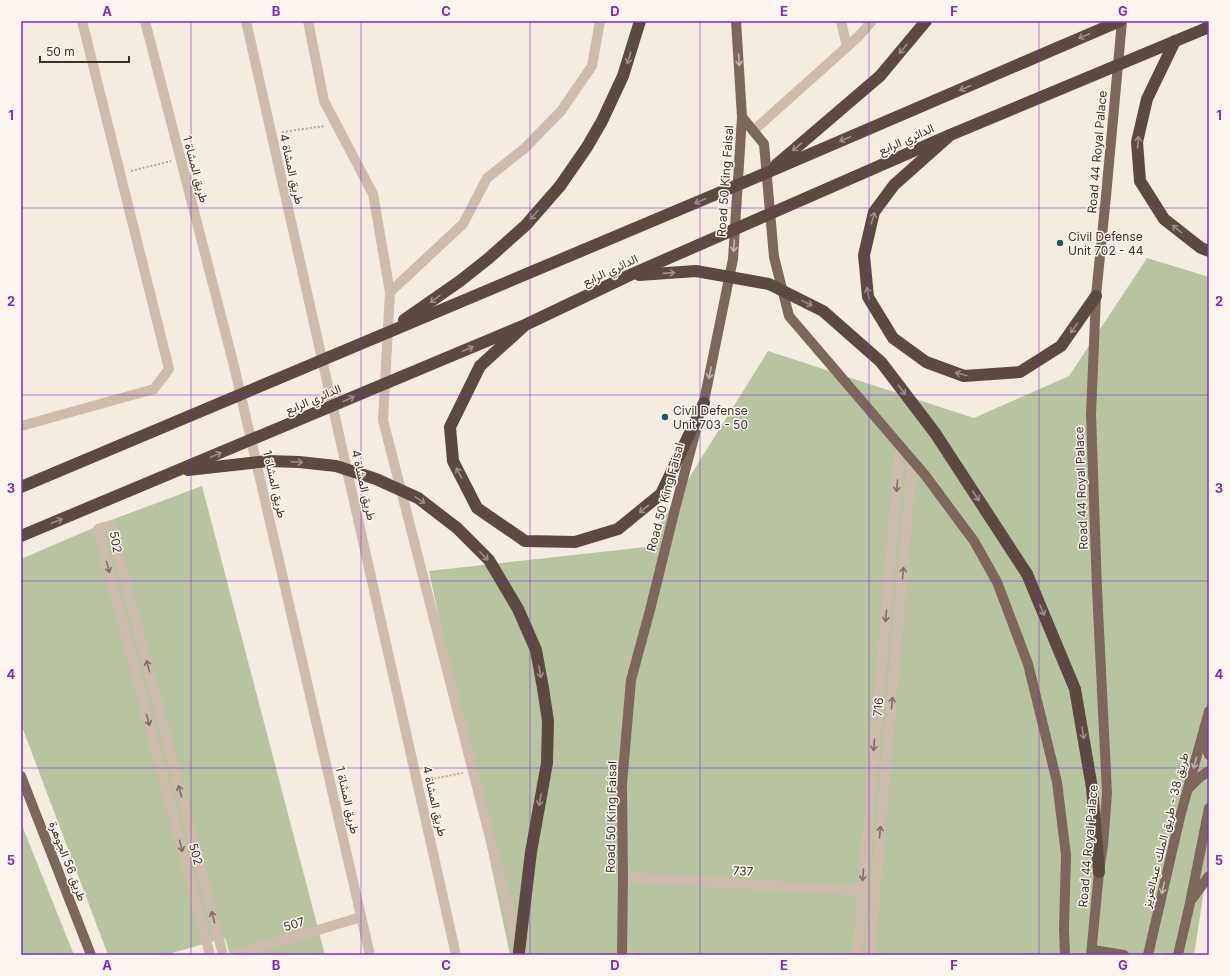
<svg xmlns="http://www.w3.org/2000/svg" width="1230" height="976" font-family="Inter,Vazirmatn,sans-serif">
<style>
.green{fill:#b8c4a0}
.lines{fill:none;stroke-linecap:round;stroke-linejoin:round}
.path{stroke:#b9a596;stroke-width:2;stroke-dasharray:2 2;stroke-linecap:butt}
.minor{stroke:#cdbbac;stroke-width:10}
.major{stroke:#7d675c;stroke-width:10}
.highway{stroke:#5c4a42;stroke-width:12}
.highway-bridge{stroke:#5c4a42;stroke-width:12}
.oneway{stroke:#9c8e87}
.oneway2{stroke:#c2b5ac}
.oneway3{stroke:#7d6f65}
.grid{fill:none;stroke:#7b2cbf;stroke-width:1;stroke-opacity:0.55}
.poi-dot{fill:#1f5a5e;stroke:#fbf5ee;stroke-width:1.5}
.labels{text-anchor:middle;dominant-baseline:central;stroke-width:3;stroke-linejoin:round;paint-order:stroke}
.street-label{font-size:12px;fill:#3b302b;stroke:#fbf5ee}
.poi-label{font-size:12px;fill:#3b302b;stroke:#fbf5ee;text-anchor:start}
.neatline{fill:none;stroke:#7b2cbf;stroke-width:1.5}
.grid-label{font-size:13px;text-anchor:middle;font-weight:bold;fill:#7b2cbf}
</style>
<rect width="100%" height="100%" fill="#f4ebe1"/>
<g class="green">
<path d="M1147,258l62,19v580l-15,98h-684l-81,-384 217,-24 122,-196 206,67 95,-42z"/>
<path d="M202,486l123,469h-95l-5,-17 -60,17h-57l-87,-231v-165l93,-40z"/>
<path d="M21,823l53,132h-53z"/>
</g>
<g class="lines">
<g class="path">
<path d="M282,132l43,-6"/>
<path d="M131,171l40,-10"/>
<path d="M426,780l37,-7"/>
</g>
<g class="minor">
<path d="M145,21l89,345 136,589"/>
<path d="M246,21l210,934"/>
<path d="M308,21l16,80 49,93 17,98 73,-68 24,-46 38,-30 36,-37 31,-45 8,-45"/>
<path d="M841,21l6,26"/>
<path d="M753,131l106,-95 13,-15"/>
<path d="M390,292l-7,128 135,527"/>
<path d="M21,426l133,-37 15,-20 -87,-348"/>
<path d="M623,877l239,14"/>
<path d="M210,955l-112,-426 13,-4 112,430"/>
<path d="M235,955l126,-38"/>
<path d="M857,955l43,-507"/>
<path d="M870,955l42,-494"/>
</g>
<g class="major">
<path d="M742,117l22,27 10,113 15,59 136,159 49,66 23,41 31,82 29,118 9,73 -2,74 1,26"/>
<path d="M702,411l31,-152 9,-142 -6,-96"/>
<path d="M1205,735v11l4,9"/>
<path d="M21,776l70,179"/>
<path d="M1189,788l11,-11 9,-6"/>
<path d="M1192,899l17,-23"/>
<path d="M1093,950l31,5"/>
<path d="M622,955l1,-78 -1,-93 9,-104 19,-70 25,-101 22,-83"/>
<path d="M1091,955l8,-83 4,-27 4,-52 -10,-204 -6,-175 5,-118 10,-100 16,-175"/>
<path d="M1148,955l32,-138 29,-106"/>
<path d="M1178,955l12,-52 19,-95"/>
</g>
<g class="highway">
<path d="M1175,41l-28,58 -10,43 3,39 24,38 37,29 8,3"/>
<path d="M880,76l46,-55"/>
<path d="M948,137l-54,48 -20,27 -10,43 4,42 25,41 33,24 38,14 56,-4 41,-26 35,-50"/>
<path d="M560,186l27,-39 15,-26 21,-45 17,-55"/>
<path d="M524,326l-44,40 -30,61 3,34 24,47 48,33 50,1 43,-13 43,-35 43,-91"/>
<path d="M457,528l32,32 29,49 18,41 7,38 5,33 -1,42 -16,89 -12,100"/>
<path d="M1027,574l48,115 17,99 7,84"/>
</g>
<g class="highway-bridge">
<path d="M776,165l104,-89"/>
<path d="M639,275l57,-4 73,13 54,27 58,51 54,71 92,141"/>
<path d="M404,320l56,-39 29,-23 37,-33 34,-39"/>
<path d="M188,470l80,-9 31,1 37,4 40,13 42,19 39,30"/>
<path d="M21,487l738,-311 361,-155"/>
<path d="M21,536l504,-211 105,-50 320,-140 259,-108"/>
</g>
</g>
<defs><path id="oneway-shaft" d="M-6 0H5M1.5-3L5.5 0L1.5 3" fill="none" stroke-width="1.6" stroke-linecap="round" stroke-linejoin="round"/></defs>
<g class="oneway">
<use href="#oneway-shaft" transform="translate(1084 36) rotate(157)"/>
<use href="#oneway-shaft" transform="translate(903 49) rotate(130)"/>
<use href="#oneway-shaft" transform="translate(629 58) rotate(107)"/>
<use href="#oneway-shaft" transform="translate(965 88) rotate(157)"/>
<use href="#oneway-shaft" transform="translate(845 139) rotate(157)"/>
<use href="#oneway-shaft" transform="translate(1138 142) rotate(-86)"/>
<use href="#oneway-shaft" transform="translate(797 147) rotate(140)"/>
<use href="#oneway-shaft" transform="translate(700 201) rotate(157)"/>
<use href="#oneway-shaft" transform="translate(534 215) rotate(132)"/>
<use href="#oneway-shaft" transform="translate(873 218) rotate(-73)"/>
<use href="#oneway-shaft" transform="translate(1177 229) rotate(-142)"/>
<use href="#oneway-shaft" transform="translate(669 273) rotate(-4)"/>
<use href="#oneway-shaft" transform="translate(868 293) rotate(-101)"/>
<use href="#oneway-shaft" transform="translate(435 299) rotate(145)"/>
<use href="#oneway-shaft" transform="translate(807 303) rotate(26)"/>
<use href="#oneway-shaft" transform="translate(1074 328) rotate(125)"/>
<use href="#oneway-shaft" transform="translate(468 349) rotate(-23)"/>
<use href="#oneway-shaft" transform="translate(961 374) rotate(-166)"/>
<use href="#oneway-shaft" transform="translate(902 390) rotate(53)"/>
<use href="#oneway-shaft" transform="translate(349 399) rotate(-23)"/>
<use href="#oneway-shaft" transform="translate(216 455) rotate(-23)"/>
<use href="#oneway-shaft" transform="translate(297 462) rotate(3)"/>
<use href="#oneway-shaft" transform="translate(459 473) rotate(-118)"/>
<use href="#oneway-shaft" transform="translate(976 496) rotate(57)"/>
<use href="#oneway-shaft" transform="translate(420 500) rotate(34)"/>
<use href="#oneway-shaft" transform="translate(644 509) rotate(141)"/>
<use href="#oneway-shaft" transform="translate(57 521) rotate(-23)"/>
<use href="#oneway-shaft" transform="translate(484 556) rotate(45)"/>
<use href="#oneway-shaft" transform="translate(1042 610) rotate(67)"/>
<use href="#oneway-shaft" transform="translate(540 672) rotate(79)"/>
<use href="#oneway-shaft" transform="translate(1083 733) rotate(81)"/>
<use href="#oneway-shaft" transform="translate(540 800) rotate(101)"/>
</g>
<g class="oneway2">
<use href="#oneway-shaft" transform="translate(739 60) rotate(86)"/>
<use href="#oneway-shaft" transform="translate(734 246) rotate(94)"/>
<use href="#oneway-shaft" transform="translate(710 373) rotate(102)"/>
<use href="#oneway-shaft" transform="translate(1195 763) rotate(105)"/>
<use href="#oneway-shaft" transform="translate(1163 888) rotate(103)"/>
</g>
<g class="oneway3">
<use href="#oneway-shaft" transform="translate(897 486) rotate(95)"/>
<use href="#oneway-shaft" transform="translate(108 567) rotate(75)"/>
<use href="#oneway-shaft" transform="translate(903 573) rotate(-85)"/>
<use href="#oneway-shaft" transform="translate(886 616) rotate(95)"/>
<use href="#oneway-shaft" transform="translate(148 666) rotate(-105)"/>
<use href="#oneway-shaft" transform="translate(892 703) rotate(-85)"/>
<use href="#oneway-shaft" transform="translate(148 720) rotate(75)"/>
<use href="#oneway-shaft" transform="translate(874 745) rotate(95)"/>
<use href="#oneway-shaft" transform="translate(180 791) rotate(-105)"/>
<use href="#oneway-shaft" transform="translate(880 832) rotate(-85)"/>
<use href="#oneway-shaft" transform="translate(181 846) rotate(75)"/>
<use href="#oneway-shaft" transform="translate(863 875) rotate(95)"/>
<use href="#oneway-shaft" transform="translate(213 917) rotate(-105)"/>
</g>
<path class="grid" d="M191,21v934M361,21v934M530,21v934M700,21v934M869,21v934M1039,21v934M21,208h1188M21,395h1188M21,581h1188M21,768h1188"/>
<g class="poi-dot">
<circle cx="1060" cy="243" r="4"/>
<circle cx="665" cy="417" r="4"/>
</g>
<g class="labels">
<g class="street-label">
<text transform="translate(906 139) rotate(-24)">الدائري الرابع</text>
<text transform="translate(1097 152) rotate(-85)">Road 44 Royal Palace</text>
<text transform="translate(196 169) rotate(75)">طريق المشاة 1</text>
<text transform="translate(292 169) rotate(77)">طريق المشاة 4</text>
<text transform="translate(725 181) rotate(-86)">Road 50 King Faisal</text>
<text transform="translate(610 270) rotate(-25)">الدائري الرابع</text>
<text transform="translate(313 399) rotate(-23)">الدائري الرابع</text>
<text transform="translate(275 484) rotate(77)">طريق المشاة 1</text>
<text transform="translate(364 485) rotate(77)">طريق المشاة 4</text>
<text transform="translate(1081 488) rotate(-92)">Road 44 Royal Palace</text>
<text transform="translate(665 497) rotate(-75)">Road 50 King Faisal</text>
<text transform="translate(116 542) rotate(79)">502</text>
<text transform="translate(878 707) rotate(-85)">716</text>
<text transform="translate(348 800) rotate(77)">طريق المشاة 1</text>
<text transform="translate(435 801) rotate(77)">طريق المشاة 4</text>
<text transform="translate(611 817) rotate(-89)">Road 50 King Faisal</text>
<text transform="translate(1165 830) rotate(-76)">طريق 38 - طريق الملك عبدالعزيز</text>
<text transform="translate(1088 846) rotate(-85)">Road 44 Royal Palace</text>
<text transform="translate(196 854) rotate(75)">502</text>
<text transform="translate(68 861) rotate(69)">طريق 56 الجوهرة</text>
<text transform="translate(743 871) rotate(3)">737</text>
<text transform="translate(294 924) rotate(-17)">507</text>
</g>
<g class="poi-label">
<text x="1068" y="236">Civil Defense<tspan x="1068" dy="14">Unit 702 - 44</tspan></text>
<text x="673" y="410">Civil Defense<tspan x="673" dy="14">Unit 703 - 50</tspan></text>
</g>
</g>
<rect width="1230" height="976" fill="none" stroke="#fbf5ee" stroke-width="44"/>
<path d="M40 56v6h89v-6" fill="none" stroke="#3b302b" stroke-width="2"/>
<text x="46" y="56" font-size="12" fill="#3b302b" stroke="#fbf5ee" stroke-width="3" paint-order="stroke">50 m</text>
<rect x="22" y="22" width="1186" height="932" class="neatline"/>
<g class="grid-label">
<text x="107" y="16">A</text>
<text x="276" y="16">B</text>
<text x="446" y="16">C</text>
<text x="615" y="16">D</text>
<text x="784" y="16">E</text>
<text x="954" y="16">F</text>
<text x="1123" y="16">G</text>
<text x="11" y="120">1</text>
<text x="1219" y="120">1</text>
<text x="11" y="306">2</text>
<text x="1219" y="306">2</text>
<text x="11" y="493">3</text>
<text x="1219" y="493">3</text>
<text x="11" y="679">4</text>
<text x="1219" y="679">4</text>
<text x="11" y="865">5</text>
<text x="1219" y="865">5</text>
<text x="107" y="970">A</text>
<text x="276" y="970">B</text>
<text x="446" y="970">C</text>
<text x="615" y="970">D</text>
<text x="784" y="970">E</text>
<text x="954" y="970">F</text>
<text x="1123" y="970">G</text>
</g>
</svg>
